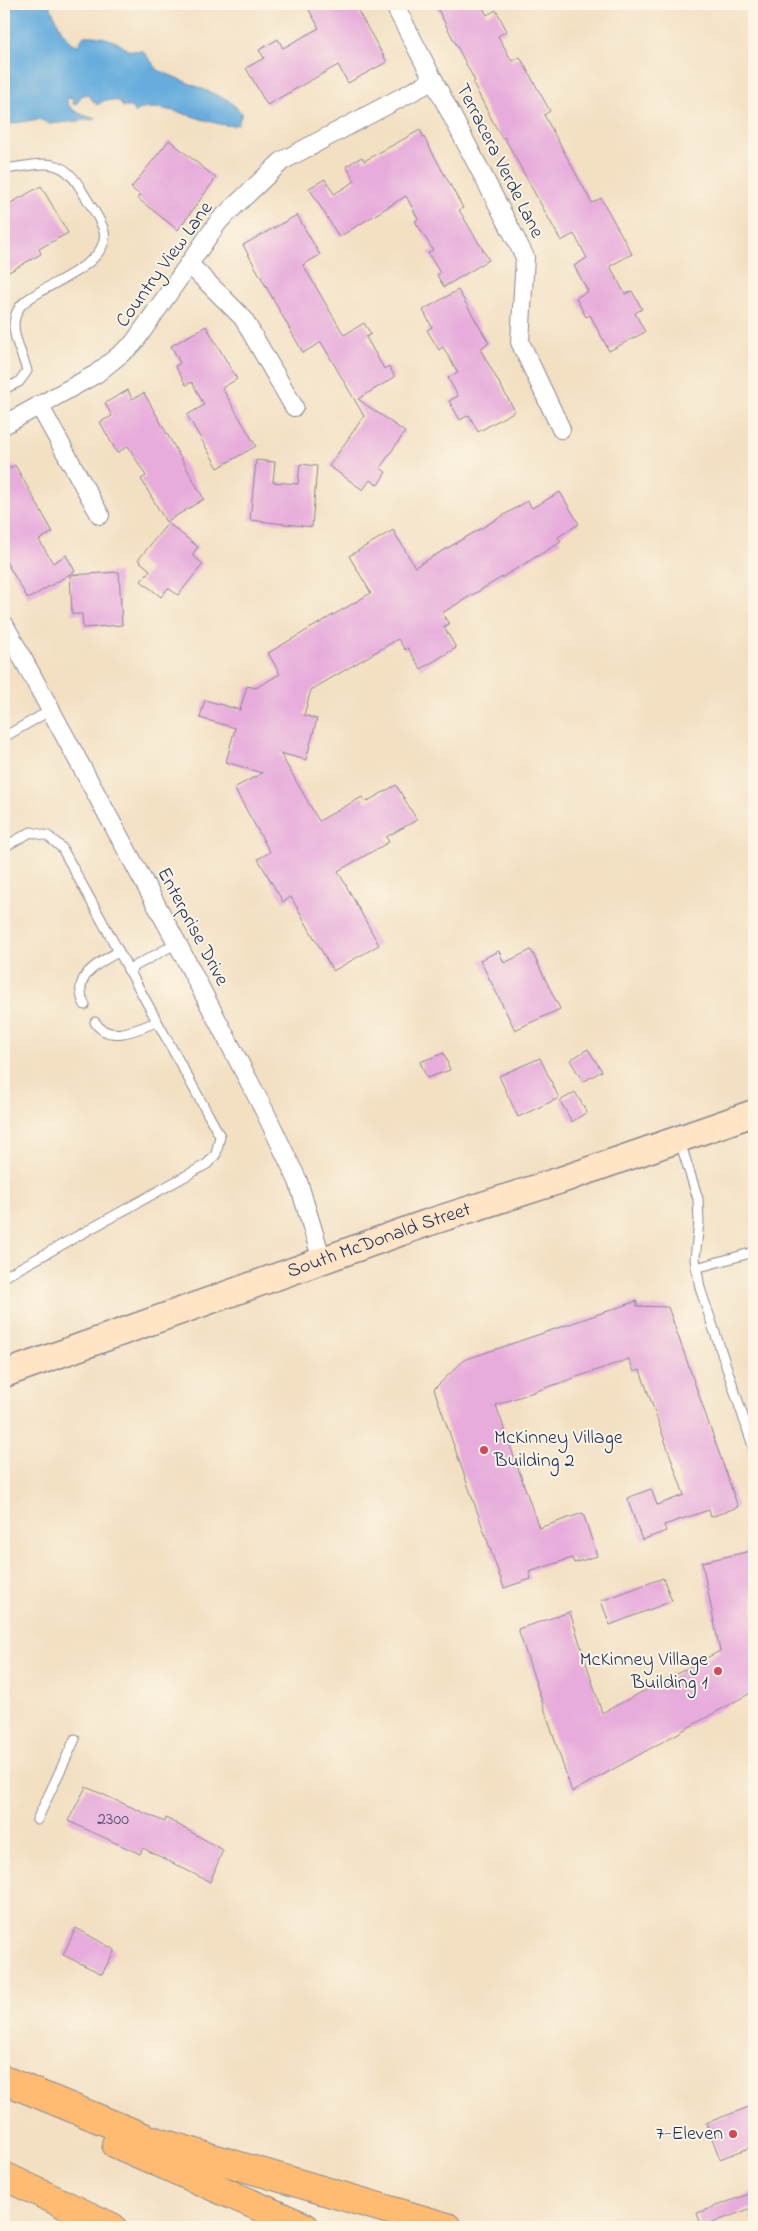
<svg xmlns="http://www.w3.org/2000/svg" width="758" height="2231" font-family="'Indie Flower',sans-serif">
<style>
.water{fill:#66addd;stroke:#406e9e}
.building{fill:#e7abdc}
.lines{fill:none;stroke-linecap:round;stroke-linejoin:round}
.lane-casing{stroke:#878890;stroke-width:11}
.street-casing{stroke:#878890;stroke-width:20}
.secondary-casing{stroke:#878890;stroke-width:29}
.highway-casing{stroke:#878890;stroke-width:30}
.lane{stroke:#fff;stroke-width:9}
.street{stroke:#fff;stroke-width:18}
.secondary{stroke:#ffe4c6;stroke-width:26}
.highway{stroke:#ffbb71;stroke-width:28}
.poi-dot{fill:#d1495b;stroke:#fcf5e5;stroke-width:2}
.labels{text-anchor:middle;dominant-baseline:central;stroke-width:4;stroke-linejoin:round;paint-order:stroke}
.number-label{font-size:18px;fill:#4e4e7e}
.street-label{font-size:20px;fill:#1b2f5e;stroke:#fcf5e5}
.poi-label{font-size:20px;fill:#1b2f5e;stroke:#fcf5e5;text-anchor:end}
</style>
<rect width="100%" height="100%" fill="#fcf5e5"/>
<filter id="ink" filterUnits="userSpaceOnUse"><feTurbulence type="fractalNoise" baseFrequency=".02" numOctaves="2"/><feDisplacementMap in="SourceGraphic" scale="10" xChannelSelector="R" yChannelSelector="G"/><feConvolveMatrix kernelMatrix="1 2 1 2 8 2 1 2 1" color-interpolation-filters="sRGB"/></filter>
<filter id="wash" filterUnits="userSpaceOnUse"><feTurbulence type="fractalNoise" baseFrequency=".0096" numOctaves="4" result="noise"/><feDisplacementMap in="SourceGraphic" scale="20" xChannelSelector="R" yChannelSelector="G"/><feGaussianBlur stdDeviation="1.12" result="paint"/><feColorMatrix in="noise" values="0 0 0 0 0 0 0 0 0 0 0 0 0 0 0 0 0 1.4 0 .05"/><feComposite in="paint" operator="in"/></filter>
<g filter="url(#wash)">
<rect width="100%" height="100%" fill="#f3e0c3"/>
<path class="water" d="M4,4h45l13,27 9,12 7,2 6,-9c14,-1 33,3 43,14l16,1 15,19 70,30 14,13 -4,11c-16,9 -79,-28 -103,-12l-4,-5h-8l-4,-6 -14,-1 -8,5 -10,-11 -6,2 -4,7 -4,1 -1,-7 -6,3c5,13 18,15 30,19l-46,5 -11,-5 -35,6z"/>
<g id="blocks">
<g class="building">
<path d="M306,4h48l33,58 -39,21 -10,-18 -71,40 -21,-37 18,-10 -5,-8 19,-11 5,9 36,-20z"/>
<path d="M435,4h46l6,11 9,-5 11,21 -9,5 14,25 8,-4 30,54 -6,4 48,88 9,-5 31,56 -22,12 15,28 7,-3 10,18 -7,4 10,19 -36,19 -19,-36 -4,2 -10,-19 12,-7 -14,-25 13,-8 -13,-24 -13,7 -57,-104 -2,1 -10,-18 -19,-37 2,-2z"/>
<path d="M420,130l43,78 -4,2 30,50 -45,27 -7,-12 3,-2 -12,-20 5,-3 -18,-29 3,-2 -12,-23 -67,41 -30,-49 16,-9 9,15 21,-13 -9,-15 16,-9 2,4z"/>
<path d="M169,140l47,38 -38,52 -41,-32 3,-3 -9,-7z"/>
<path d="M41,186l27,47 -29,16 2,5 -32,18 -5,-8v-57z"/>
<path d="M297,215l23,40 -17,10 41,70 20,-12 7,11 -5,3 18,32 5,-3 6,11 -37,22 47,33 -25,36 6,4 -8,13 -8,-5 -7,10 -34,-24 35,-50 -43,-74 -18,11 -60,-108z"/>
<path d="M458,290l31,53 -9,6 35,62 -37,21 -9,-17 -9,5 -11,-19 9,-5 -10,-18 10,-5 -15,-26 -4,3 -12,-20 5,-3 -9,-17z"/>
<path d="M206,326l31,53 -15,9 34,58 -38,22 -31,-53 17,-10 -12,-23 -6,3 -11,-19 5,-3 -9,-17z"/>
<path d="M128,390l4,9 12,-6 60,106 -38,23 -25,-43 5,-3 -18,-30 -11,7 -17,-31 12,-6 -7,-13z"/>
<path d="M256,460l19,2 -2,20 25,2 2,-20 17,2 -5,61 -62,-7z"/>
<path d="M15,465l38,67 -14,8 14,23 13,-8 9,16 -47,28 -24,-41v-86z"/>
<path d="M560,492l19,32 -21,13 3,5 -119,71 7,11 -5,3 12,21 -35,21 -13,-21 -3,2 -7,-11 -87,51 -7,25 13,4 -11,41 -26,-7 39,68 43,-24 4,5 30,-17 21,35 -31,17 3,5 -51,29 41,74 -46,26 -42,-74 -8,5 -25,-43 12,-7 -36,-64 28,-15 -36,-11 9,-34 -35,-10 5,-18 35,10 7,-24 9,2 24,-14 -12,-21 103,-60 -22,-37 44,-26 22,37 113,-66 4,7z"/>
<path d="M168,523l30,24 -6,8 11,9 -25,31 -10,-7 -7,9 -20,-16 9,-11 -12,-10z"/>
<path d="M119,572l3,53 -39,3 -1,-14h-10l-2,-39z"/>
<path d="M531,950l29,59 -45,21 -35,-70 19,-9 5,12z"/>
<path d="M588,1049l14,22 -19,11 -13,-22z"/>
<path d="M444,1053l6,17 -23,8 -7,-16z"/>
<path d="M540,1058l19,40 -41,19 -19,-41z"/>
<path d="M575,1092l12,20 -15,10 -12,-21z"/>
<path d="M637,1301v5l31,1 70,200 -27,10 -2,-7 -45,15 2,6 -24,9 -15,-42 24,-9 6,16 27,-10 -44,-125 -6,2 -5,-13 -133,46 43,123 44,-15 14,43 -23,7 -2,-5 -43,14 2,7 -27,9 -70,-199 30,-29z"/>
<path d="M751,1551l3,15v125l-182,101 -54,-163 52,-17 32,101 118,-62 -18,-89z"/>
<path d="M663,1578l9,23 -62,24 -9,-24z"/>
<path d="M86,1787l79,35 1,-4 57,32 -13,32 -67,-34 -3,6 -72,-33z"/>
<path d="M76,1928l39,22 -13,24 -39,-19z"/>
<path d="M749,2107l5,14v25l-34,13 -14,-36z"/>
<path d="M754,2192v15l-52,20 -5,-14z"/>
</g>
</g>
</g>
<g filter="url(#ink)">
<use href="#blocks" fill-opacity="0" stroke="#878890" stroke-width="1"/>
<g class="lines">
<g class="lane-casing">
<g id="lane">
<path d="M4,169c37,-4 57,-16 78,22 7,12 16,24 21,37 11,30 -42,51 -62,63 -7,5 -19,10 -23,19 -11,20 4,41 9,61l-8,11 -15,7"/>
<path d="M4,737l47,-27"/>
<path d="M4,847l27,-15 17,4 14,12 158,288 -4,18 -9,10 -203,113"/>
<path d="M128,970l49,-27"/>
<path d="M85,1005c-15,-28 13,-42 33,-53"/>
<path d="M95,1022c13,22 44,7 61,0"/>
<path d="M680,1142l18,57 1,23 -4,37 5,29 54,161"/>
<path d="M696,1268l58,-16"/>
<path d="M37,1820l38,-81"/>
</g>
</g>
<g class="street-casing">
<g id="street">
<path d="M394,4l131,253 -5,85 41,87"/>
<path d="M189,264l54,54 51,89"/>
<path d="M39,405l61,110"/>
<path d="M4,425l92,-51 37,-30 86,-123 63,-60 152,-81"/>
<path d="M4,624l173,319 87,167 34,71 24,79"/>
</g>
</g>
<g class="secondary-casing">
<g id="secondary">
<path id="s1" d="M4,1374l423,-151 134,-43 193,-67"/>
</g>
</g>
<g class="highway-casing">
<g id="highway">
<path d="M4,2080l144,59 299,88"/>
<path d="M116,2144l189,83"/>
<path d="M4,2176l108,51"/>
</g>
</g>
<use href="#lane" class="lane"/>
<use href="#street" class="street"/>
<use href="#secondary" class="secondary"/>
<use href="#highway" class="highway"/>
</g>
</g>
<g class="poi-dot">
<circle cx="484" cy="1450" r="5"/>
<circle cx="718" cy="1671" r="5"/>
<circle cx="733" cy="2134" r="5"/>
</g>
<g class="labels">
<g class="number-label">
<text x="113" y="1820">2300</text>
</g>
<g class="street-label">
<text transform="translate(499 161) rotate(63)">Terracera Verde Lane</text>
<text transform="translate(165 265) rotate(-54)">Country View Lane</text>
<text transform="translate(192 927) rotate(62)">Enterprise Drive</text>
<text stroke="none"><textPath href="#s1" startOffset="398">South McDonald Street</textPath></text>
</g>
<g class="poi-label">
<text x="494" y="1438" text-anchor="start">McKinney Village<tspan x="494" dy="23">Building 2</tspan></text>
<text x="708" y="1660">McKinney Village<tspan x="708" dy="23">Building 1</tspan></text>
<text x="723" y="2134">7-Eleven</text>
</g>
</g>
<rect width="758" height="2231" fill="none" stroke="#fcf5e5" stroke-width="20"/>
</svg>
